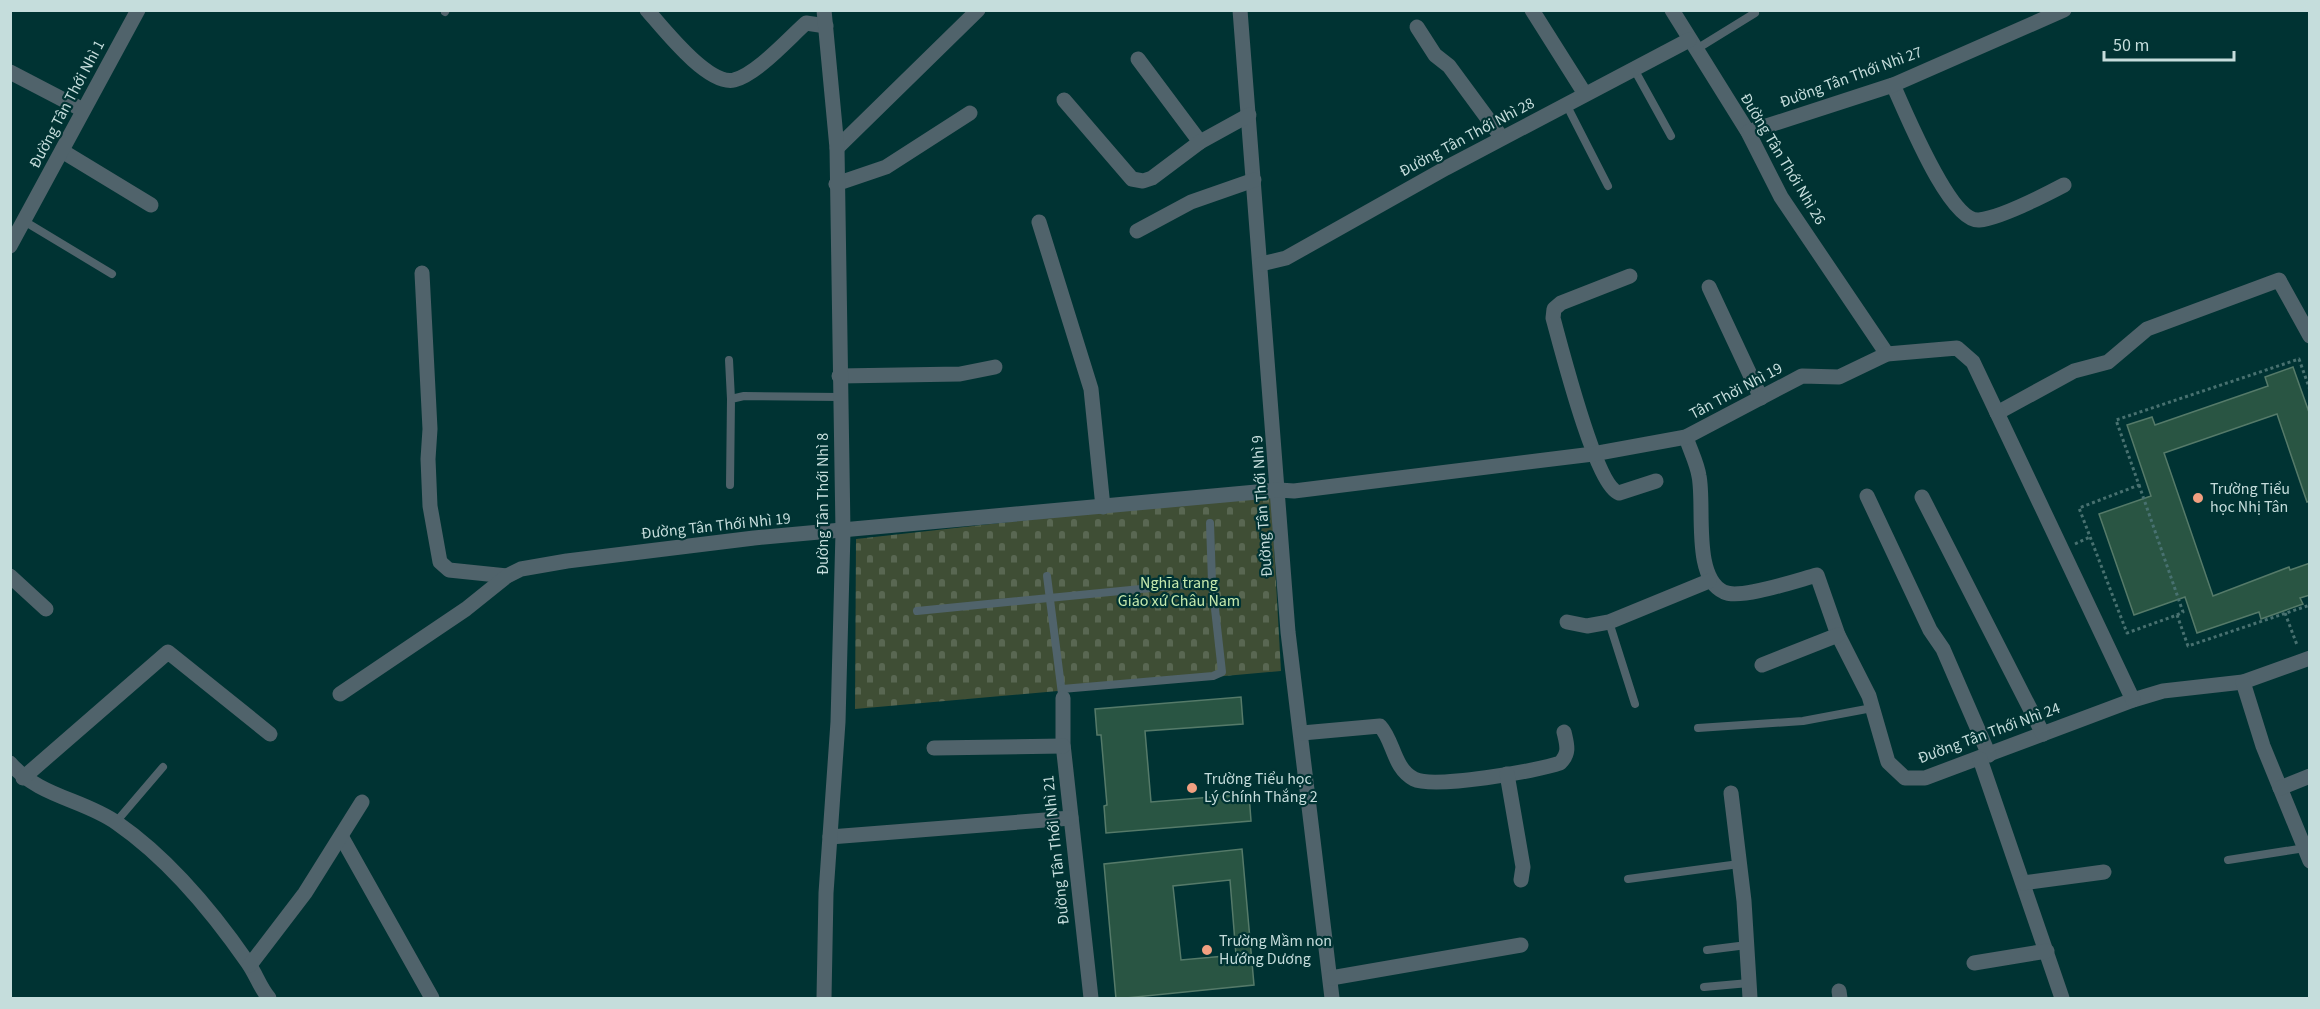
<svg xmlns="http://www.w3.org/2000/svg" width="2320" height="1009" font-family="'Source Sans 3',sans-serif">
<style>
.cemetery{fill:url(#cemetery-stones)}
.building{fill:#295543;stroke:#557a69;stroke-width:1.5;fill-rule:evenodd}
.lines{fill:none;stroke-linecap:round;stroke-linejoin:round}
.path{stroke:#487170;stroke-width:3;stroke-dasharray:3 3;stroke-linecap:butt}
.service{stroke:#50636b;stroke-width:8}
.minor{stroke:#50636b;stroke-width:15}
.tertiary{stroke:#50636b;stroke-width:15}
.poi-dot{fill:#f2a081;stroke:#033;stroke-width:2}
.labels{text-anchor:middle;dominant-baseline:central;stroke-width:4.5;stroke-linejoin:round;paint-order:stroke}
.street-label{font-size:16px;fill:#c5dddc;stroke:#033}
.poi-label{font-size:16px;fill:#c5dddc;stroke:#033;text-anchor:start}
.park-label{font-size:16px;fill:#c5e9ad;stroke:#033}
</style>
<defs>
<pattern id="cemetery-stones" width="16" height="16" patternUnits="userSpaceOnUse" patternTransform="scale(1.5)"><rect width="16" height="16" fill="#3f4e35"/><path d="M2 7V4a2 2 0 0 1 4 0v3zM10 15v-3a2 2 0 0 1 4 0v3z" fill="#596752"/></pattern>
</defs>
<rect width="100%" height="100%" fill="#033"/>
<path class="cemetery" d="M1271,493l10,178 -426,38 1,-170z"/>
<g class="building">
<path d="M2293,367l17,48v86l-3,1 -30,-88 -113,39 49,143 76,-29 1,3 20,-7v32l-10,3 3,6 -42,15 -2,-7 -62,21 -12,-36 -51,18 -35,-101 52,-18 -24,-71 25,-8 3,8 113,-39 -3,-9z"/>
<path d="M1241,697l2,27 -98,7 6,71 98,-8 2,27 -145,12 -2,-27 3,-1 -6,-70h-4l-2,-26z"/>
<path d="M1242,849l12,136 -138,14 -12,-135zM1230,880l6,75 -55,5 -8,-74z"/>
</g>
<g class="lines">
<g class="path">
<path d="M2310,390l-11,-31 -183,61 23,65 -60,23 48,125 50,-18 11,31 122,-41"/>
<path d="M2139,485l44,127 -6,3"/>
<path d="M2075,544l15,-7"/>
<path d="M2285,613l12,32"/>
</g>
<g class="service">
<path d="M445,12l1,-2"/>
<path d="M1695,50l60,-37"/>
<path d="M1634,69l37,67"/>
<path d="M1566,104l42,82"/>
<path d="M24,221l88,53"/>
<path d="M729,360l2,39"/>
<path d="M730,485l1,-86 13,-3 96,1"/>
<path d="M1047,576l15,118"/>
<path d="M917,611l295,-29"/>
<path d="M1609,622l26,82"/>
<path d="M1062,689l151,-13 9,-4 -10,-90 -2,-59"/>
<path d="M1698,728l105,-7 69,-13"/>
<path d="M116,822l47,-55"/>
<path d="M2228,860l77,-12"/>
<path d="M1628,879l111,-15"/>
<path d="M1707,950l40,-5"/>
<path d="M1704,987l45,-4"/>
</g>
<g class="minor">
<path d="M647,10c16,18 61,76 87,70 23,-6 54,-41 72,-57l20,3"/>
<path d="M1240,10l48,622 44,366"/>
<path d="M1532,10l53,84"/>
<path d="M1672,10l76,122 33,65 106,157"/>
<path d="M1417,27l18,28 14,11 53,72"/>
<path d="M1138,59l62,83"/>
<path d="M10,72l73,38"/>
<path d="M1893,85c12,25 56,137 86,135 21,-2 66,-25 85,-35"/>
<path d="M1064,100l68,79 11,2 9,-3 48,-36 49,-27"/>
<path d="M1748,132l145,-47 171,-75"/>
<path d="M837,148l141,-138"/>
<path d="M62,151l89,54"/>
<path d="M836,184l50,-17 84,-54"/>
<path d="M1039,222l52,167 12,118"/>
<path d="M1137,231l54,-29 63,-22"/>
<path d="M10,246l128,-236"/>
<path d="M1261,264l25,-6 160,-90 243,-128"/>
<path d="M422,273l8,156 -2,30 2,47 10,56 9,8 58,6"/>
<path d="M1630,276l-69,27 -7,6 -1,9c8,29 43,168 66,175l37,-12"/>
<path d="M1709,287l52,111"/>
<path d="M839,376l121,-2 35,-7"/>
<path d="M1997,413l77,-42 34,-9 39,-33 132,-49 31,56"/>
<path d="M1686,437c4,13 11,26 13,39 6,29 -7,102 25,116 16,8 74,-12 93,-17l21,60 31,61 19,66 17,16h20l208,-78 30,-9 80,-9 67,-24"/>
<path d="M1867,496l63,134 13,19 46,106"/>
<path d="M1922,497l121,237"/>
<path d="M10,576l36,33"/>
<path d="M1567,622l20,4 22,-4 100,-41"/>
<path d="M1762,665l76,-30"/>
<path d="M2243,682l20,64 47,115"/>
<path d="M340,694l126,-85 41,-33 14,-7 46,-8 187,-23 525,-48 15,1 299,-37 93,-17 116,-61 37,1 48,-23 70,-6 16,14 160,338"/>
<path d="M1063,698v46l28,254"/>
<path d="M1302,733l78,-7c14,15 13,42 34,53 20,10 123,-8 146,-16 10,-10 7,-18 4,-31"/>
<path d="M934,748l129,-2"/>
<path d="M1980,759l82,239"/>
<path d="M10,763c29,34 73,36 107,60 52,36 95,88 131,140 8,11 12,25 21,35"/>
<path d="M1507,774l16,93 -2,13"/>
<path d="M23,778l145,-126 102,82"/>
<path d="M2280,788l30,-12"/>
<path d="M1731,793l13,108 6,97"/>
<path d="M341,836l91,162"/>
<path d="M830,837l241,-19"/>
<path d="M2023,883l81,-11"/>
<path d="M1974,963l73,-12"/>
<path d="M250,965l55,-72 57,-91"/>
<path d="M1331,978l190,-33"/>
<path d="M1839,991l1,7"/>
</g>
<path class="tertiary" d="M824,998l2,-105 12,-171 5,-190 -6,-384 -13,-138"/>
</g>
<g class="poi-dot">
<circle cx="2198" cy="498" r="6"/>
<circle cx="1192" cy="788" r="6"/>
<circle cx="1207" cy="950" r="6"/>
</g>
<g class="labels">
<g class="street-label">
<text transform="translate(1851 77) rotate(-20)">Đường Tân Thới Nhì 27</text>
<text transform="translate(67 104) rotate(-62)">Đường Tân Thới Nhì 1</text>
<text transform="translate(1467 137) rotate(-28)">Đường Tân Thới Nhì 28</text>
<text transform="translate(1783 159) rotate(59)">Đường Tân Thới Nhì 26</text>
<text transform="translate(1736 391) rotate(-28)">Tân Thời Nhì 19</text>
<text transform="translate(823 504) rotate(-90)">Đường Tân Thới Nhì 8</text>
<text transform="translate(1262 506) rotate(-94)">Đường Tân Thới Nhì 9</text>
<text transform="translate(716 526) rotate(-6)">Đường Tân Thới Nhì 19</text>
<text transform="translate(1989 733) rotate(-20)">Đường Tân Thới Nhì 24</text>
<text transform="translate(1056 850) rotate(-96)">Đường Tân Thới Nhì 21</text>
</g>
<g class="poi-label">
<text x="2210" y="489">Trường Tiểu<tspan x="2210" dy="18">học Nhị Tân</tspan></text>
<text x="1204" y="779">Trường Tiểu học<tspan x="1204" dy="18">Lý Chính Thắng 2</tspan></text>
<text x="1219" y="941">Trường Mầm non<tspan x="1219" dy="18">Hướng Dương</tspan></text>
</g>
<g class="park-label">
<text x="1179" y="583">Nghĩa trang<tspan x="1179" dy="18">Giáo xứ Châu Nam</tspan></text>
</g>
</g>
<rect width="2320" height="1009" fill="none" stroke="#c5dddc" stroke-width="24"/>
<path d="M2104 51v9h130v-9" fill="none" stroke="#c5dddc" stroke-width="3"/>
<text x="2113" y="51" font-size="18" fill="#c5dddc" stroke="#003333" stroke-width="4.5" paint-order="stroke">50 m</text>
</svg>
